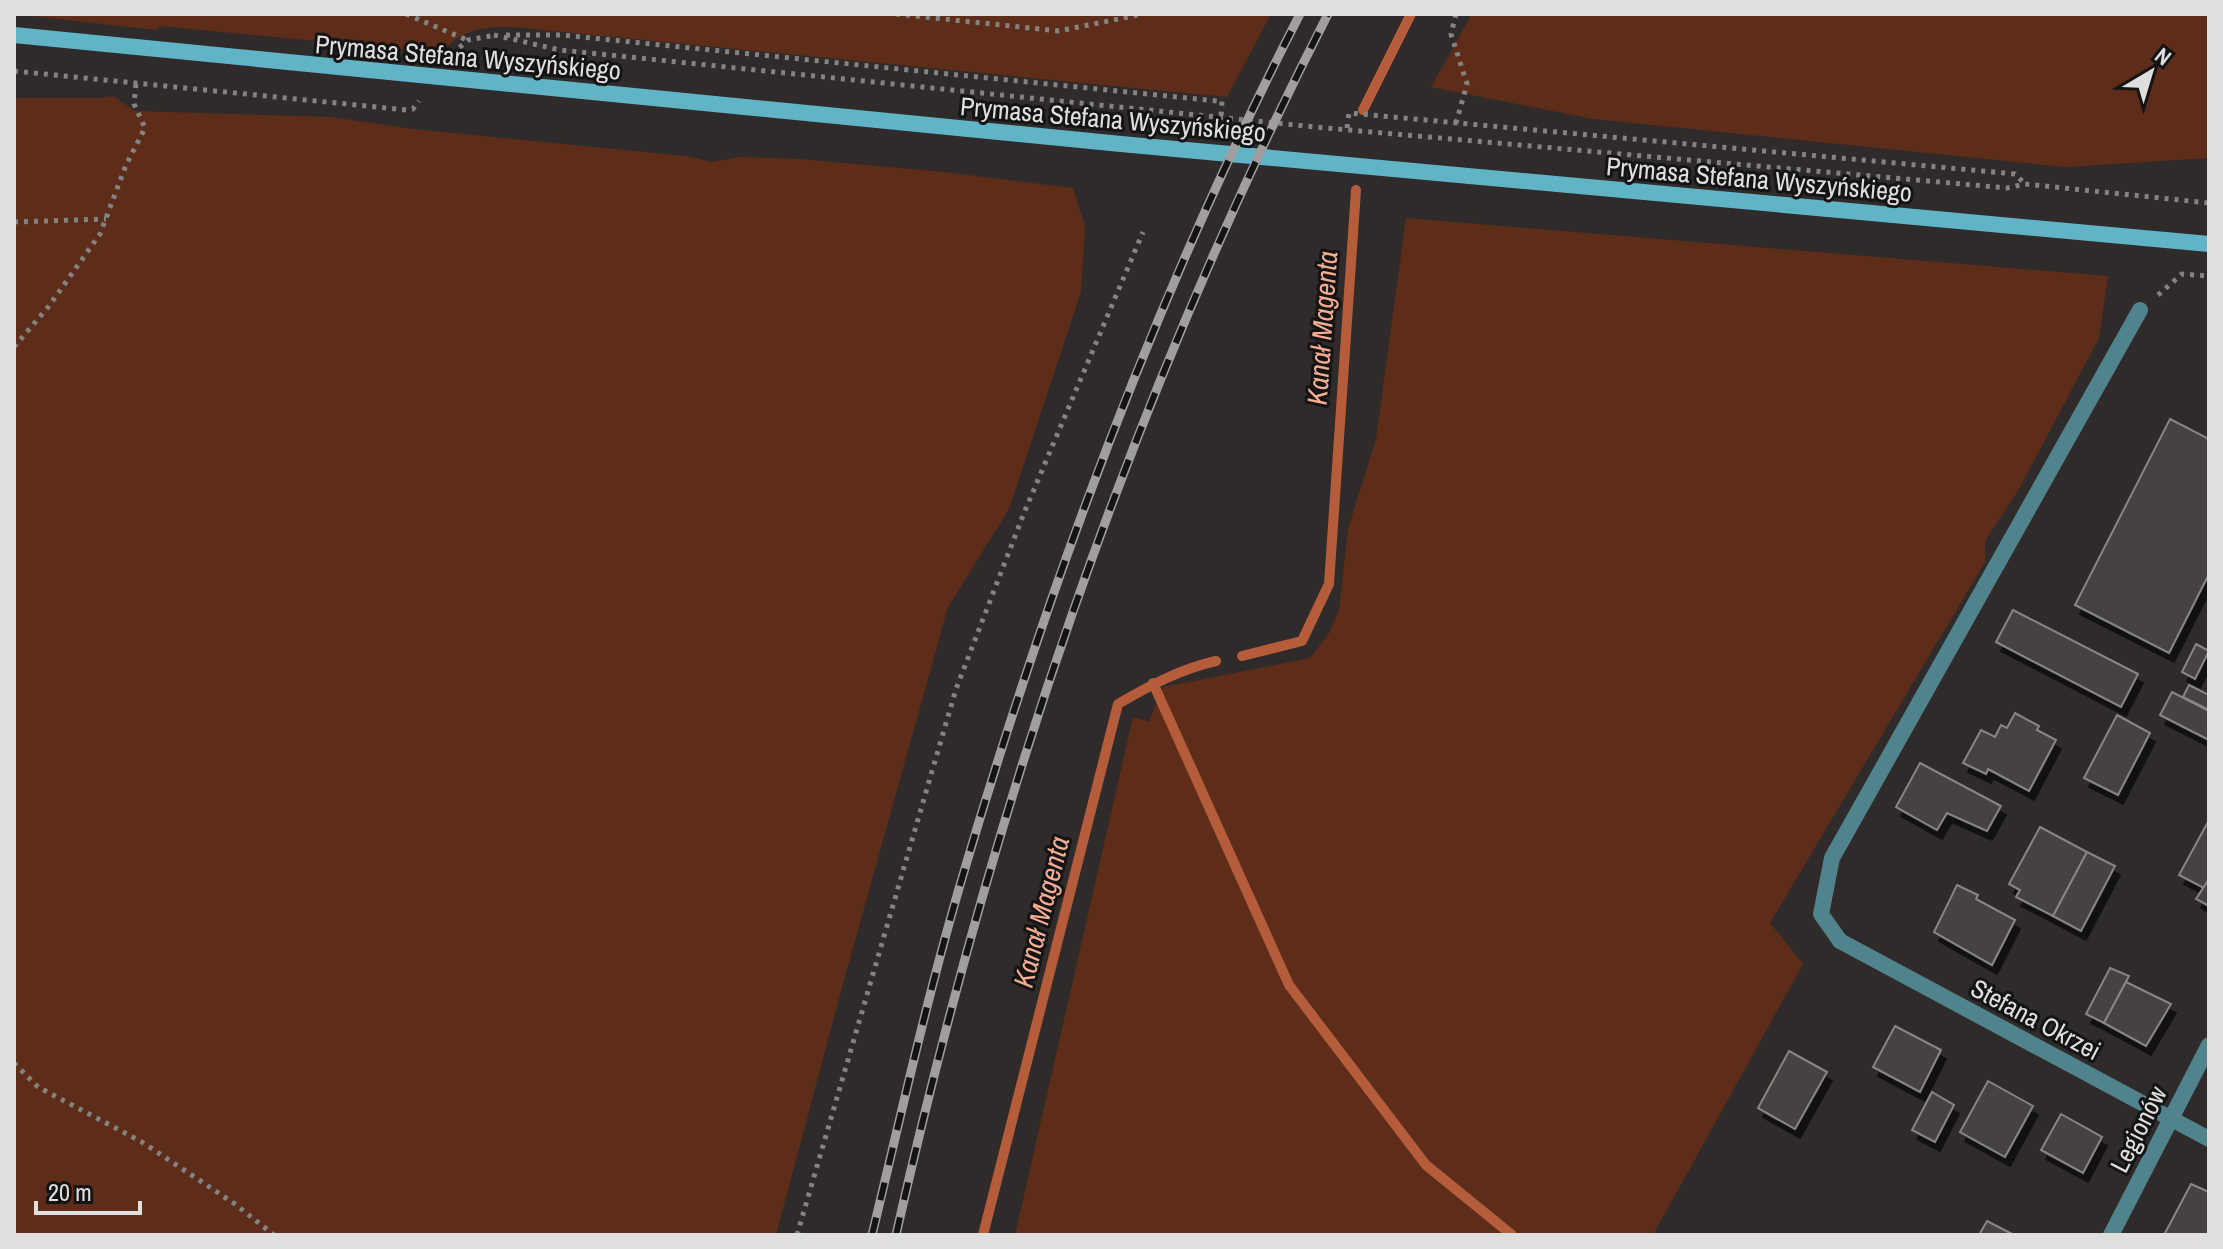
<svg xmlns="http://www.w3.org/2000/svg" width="2223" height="1249" font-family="'Archivo Narrow',sans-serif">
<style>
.green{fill:#5e2d1a}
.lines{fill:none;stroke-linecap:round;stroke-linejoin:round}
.stream{stroke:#b55d3b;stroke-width:10}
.building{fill:#464342;stroke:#888584;stroke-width:2;filter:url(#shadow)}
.path{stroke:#858382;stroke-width:5;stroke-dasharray:4 6;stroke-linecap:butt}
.lane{stroke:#51838d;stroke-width:16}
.street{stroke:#51838d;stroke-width:16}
.secondary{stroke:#61b4c5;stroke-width:16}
.rail-casing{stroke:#a19f9e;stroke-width:9}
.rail{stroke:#151414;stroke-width:6;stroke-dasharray:18;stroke-linecap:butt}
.labels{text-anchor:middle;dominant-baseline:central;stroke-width:6;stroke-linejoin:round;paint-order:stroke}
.street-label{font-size:26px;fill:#e1dfde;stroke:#151414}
.water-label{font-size:28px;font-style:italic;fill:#f6ae93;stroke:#151414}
</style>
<defs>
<filter id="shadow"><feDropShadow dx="5" dy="9" stdDeviation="0" flood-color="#0009"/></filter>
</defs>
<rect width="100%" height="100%" fill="#2e2b2a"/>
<g class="green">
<path d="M14,14h1257l-44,83 -665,-65c-40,-3 -92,-17 -120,21l-281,-27 -5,4z"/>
<path d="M1472,14h737v144l-144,9 -472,-48 -162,-32z"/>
<path d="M114,96l21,15 196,6 82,12 272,27 27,6 28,-5 59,2 145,13 129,16 12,38 -4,66 -72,217 -61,98 -107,384 -65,244h-762v-1137h85z"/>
<path d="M1406,218l702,58 -9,62 -80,151 -34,52v21l-215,361 33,41 -150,271h-638l118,-518 16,5 14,-35 147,-29 18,-23 11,-25 9,-81 28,-90z"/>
</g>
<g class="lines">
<g class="stream">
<path d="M1363,110l48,-96"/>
<path d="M1242,656l60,-15 27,-57 27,-394"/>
<path d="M1153,683l136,302 137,180 86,70"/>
<path d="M983,1235l135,-531c31,-18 62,-35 98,-43"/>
</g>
</g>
<g class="building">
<path d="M2170,419l39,20v135l-40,79 -94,-48z"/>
<path d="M2013,610l125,64 -17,33 -125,-65z"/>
<path d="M2196,644l13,7 -14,28 -13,-7z"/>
<path d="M2189,685l20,10v15l-26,-13z"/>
<path d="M2172,692l37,19v29l-49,-25z"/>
<path d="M2015,713l24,13 -2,4 19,10 -27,51 -41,-22 -2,5 -23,-11 18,-33 14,7 6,-12 6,3z"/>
<path d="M2117,715l33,18 -32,62 -34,-17z"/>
<path d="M1920,763l81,43 -14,25 -40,-18 -10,17 -41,-23z"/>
<path d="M2209,820v59l-5,9 -25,-13z"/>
<path d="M2040,827l47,25 -34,64 -37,-19 4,-7 -11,-6z"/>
<path d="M2087,852l28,14 -34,65 -28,-15z"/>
<path d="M2209,879v27l-13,-7z"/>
<path d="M1957,885l21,10 -2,4 39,21 -23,45 -58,-33z"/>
<path d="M2110,968l19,8 -25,47 -18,-9z"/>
<path d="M2126,982l45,22 -25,42 -42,-23z"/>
<path d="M1895,1026l46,24 -21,42 -47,-25z"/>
<path d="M1789,1051l38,21 -32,57 -37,-21z"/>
<path d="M1988,1081l45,25 -28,51 -45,-25z"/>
<path d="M1932,1092l22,13 -19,37 -23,-12z"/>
<path d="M2061,1114l41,23 -19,36 -42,-23z"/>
<path d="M2191,1184l18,8v43h-45z"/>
<path d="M1987,1221l27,14h-35z"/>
</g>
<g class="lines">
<g class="path">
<path d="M406,14l61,26"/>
<path d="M896,14l163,17 84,-17"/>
<path d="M1456,14l-5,20 16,50 -11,39"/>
<path d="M494,35l66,15 755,77 692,61 18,-4 184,19"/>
<path d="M506,35h56l655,66h5l-1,16"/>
<path d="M452,54l16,-14 28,-5"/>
<path d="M14,71l393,39 6,-1 6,-8"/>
<path d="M1347,128l2,-15 666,61 10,10"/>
<path d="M14,222l92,-3"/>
<path d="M2158,295l24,-21 27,2"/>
<path d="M14,347l35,-41 51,-72 26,-69 19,-37 -11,-24 2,-21"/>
<path d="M14,1063l24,24 104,55 93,62 39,31"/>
<path d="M797,1235l159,-546 68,-176 119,-281"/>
</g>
<path class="lane" d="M1840,941l-19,-27 11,-56 308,-548"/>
<g class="street">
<path d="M1840,941l369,198"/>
<path d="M2111,1235l98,-190"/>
</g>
<path class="secondary" d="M14,35l1107,109 1088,100"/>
<g class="rail-casing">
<g id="rail">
<path d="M872,1235c29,-120 56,-242 91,-360 87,-295 196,-587 337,-861"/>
<path d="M896,1235c96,-426 233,-832 432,-1221"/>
</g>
</g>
<use href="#rail" class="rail"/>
</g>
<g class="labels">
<g class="street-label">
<text transform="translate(468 57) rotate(5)">Prymasa Stefana Wyszyńskiego</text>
<text transform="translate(1113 119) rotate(5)">Prymasa Stefana Wyszyńskiego</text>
<text transform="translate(1759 179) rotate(5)">Prymasa Stefana Wyszyńskiego</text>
<text transform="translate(2036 1019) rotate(28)">Stefana Okrzei</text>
<text transform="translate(2138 1129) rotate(-63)">Legionów</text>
</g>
<g class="water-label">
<text transform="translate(1322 328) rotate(-86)">Kanał Magenta</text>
<text transform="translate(1041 912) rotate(-76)">Kanał Magenta</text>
</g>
</g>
<rect width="2223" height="1249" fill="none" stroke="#e1dfde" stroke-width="32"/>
<g transform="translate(2151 72) rotate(38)" stroke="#151414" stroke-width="6" paint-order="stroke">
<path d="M0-6L14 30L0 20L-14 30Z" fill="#e1dfde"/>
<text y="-12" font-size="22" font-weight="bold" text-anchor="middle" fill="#e1dfde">N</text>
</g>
<path d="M36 1201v12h104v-12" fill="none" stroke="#e1dfde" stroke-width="4"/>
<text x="48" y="1201" font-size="24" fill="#e1dfde" stroke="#151414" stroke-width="6" paint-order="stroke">20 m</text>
</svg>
